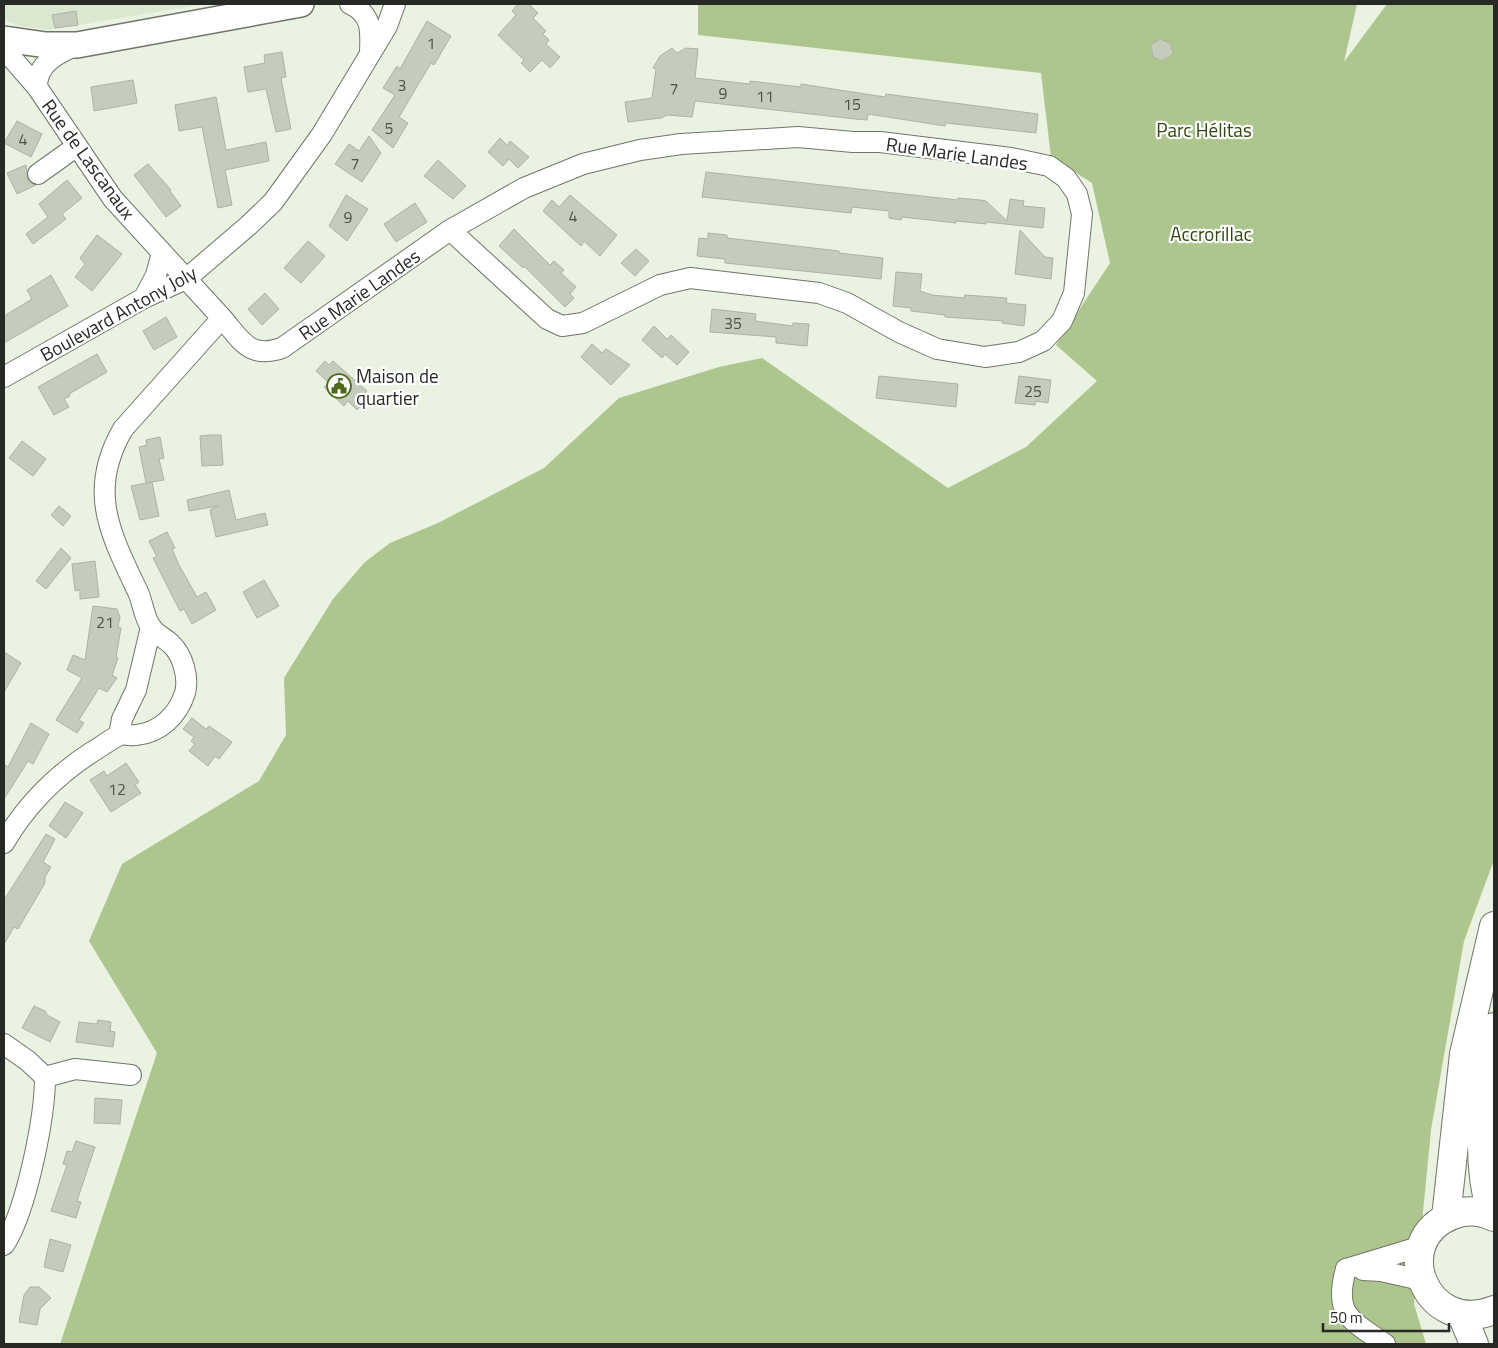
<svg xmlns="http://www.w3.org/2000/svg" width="1498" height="1348" font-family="'Titillium Web',sans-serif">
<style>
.built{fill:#dce7d0}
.green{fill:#adc68d}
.building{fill:#c5ccbc;stroke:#acb3a4}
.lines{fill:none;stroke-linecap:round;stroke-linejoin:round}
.minor-casing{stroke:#6f7667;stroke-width:22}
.major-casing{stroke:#6f7667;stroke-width:28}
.highway-casing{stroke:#6f7667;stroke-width:30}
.minor{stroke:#fff;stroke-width:20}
.major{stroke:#fff;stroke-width:25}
.highway{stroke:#fff;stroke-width:28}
.labels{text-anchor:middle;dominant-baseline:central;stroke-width:4.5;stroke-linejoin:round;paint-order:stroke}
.number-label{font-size:16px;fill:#4e524a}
.park-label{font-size:19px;fill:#31460d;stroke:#fff}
.street-label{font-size:19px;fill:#272a24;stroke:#fff}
.poi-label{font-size:19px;fill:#272a24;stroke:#fff;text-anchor:start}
</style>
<rect width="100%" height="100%" fill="#eaf2e2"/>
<path class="built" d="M4,4h201l-157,26 -27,-4 -17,-6z"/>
<path class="green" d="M698,4h659l-13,58 43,-58h107v856l-30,81 -33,189 -17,174 12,40h-1366l97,-291 -68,-112 33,-77 137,-83 27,-46 -2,-57 49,-79 32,-37 25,-19 48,-20 106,-55 75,-70 100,-31 43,-9 186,130 78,-41 71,-66 -41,-36 54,-82 -18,-80 -41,-26 -10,-84 -343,-38z"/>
<g class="building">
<path d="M518,4h11l9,9 -5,5 13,13 -3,3 6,6 -3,4 14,13 -10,11 -8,-8 -12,12 -9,-9 3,-3 -26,-25 18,-20 -4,-4z"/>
<path d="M76,11l2,14 -23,3 -3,-13z"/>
<path d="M427,21l24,15 -17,29 -3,-2 -32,54 9,6 -15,25 -21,-18 23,-35 -12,-7 14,-22 3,3z"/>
<path d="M1160,39l11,5 2,10 -11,7 -9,-4 -2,-12z"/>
<path d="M672,48l5,5 9,-5 12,1 -3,29 55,6v-3l51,6v-3l84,13 1,-3 152,20 -2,19 -90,-10 -1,3 -77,-12 -1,6 -12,-1 -160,-18 -3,16 -25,-2 -6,3 -33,4 -3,-20 27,-4 4,-29 -3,-1 7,-12z"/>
<path d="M282,52l4,25 -5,1 10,51 -15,3 -10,-43 -18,3 -4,-25 21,-4 -1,-8z"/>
<path d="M133,80l4,23 -43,8 -3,-24z"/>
<path d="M216,97l10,53 40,-8 3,19 -44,9 7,35 -14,3 -16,-81 -23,4 -4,-26z"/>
<path d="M17,121l25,13 -11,23 -27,-14z"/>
<path d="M369,136l12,17 -19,29 -27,-18 14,-20 10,7z"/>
<path d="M500,138l7,7 3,-4 19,16 -11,11 -9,-9 -6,7 -15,-14z"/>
<path d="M438,160l28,26 -13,13 -29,-23z"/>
<path d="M148,164l23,26 -1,1 11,15 -15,11 -32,-42z"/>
<path d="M26,165l2,15 8,5 -19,9 -10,-21z"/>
<path d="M706,172l252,28v-2l22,2 6,1 21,20 3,-22 14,2 -1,5 22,2 -2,20 -57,-6v2l-30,-3v2l-54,-6 -1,3 -12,-2v-7l-37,-4 -1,6 -149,-16z"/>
<path d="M67,180l15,18 -20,16 4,5 -33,25 -7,-10 22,-17 -9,-13z"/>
<path d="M346,195l22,14 -21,32 -18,-15z"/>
<path d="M570,195l47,40 -17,21 -16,-15 -3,5 -38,-35 9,-11 7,7z"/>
<path d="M415,203l12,19 -31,20 -12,-18z"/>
<path d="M514,229l36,36 4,-4 10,9 -3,3 15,14 -6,7 4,4 -9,9 -41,-41 -1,2 -24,-22z"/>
<path d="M1020,230l25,27 8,1 -2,21 -36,-5z"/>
<path d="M708,233l19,2v3l112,13v2l44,5 -2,21 -156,-16v-4l-28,-3 2,-18 9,1z"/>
<path d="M97,235l25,19 -30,37 -17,-14 10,-13 -5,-6z"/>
<path d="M308,241l17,15 -24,27 -17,-15z"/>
<path d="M636,249l13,12 -14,15 -14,-13z"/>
<path d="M896,272l26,2 -2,17 12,4 32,3 1,-3 42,3 -1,5 20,2 -2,21 -22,-3 1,-2 -58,-4v-2l-34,-4v-3l-18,-2z"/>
<path d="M51,275l17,31 -64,37v-27l28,-17 -5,-9z"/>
<path d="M265,293l14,16 -17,16 -14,-16z"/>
<path d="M712,309l44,5 -1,7 38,5v-3l16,1 -2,22 -31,-3v-6l-66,-5z"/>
<path d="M166,317l11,20 -23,13 -11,-19z"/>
<path d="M654,326l13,13 4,-4 18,17 -12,13 -12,-11 -3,4 -20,-18z"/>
<path d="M592,344l10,9 4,-4 24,16 -19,20 -30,-28z"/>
<path d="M97,354l10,18 -38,22 1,2 -6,3 5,8 -15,8 -16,-28z"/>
<path d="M325,361l4,4 4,-4 34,30 -5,5 4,4 -9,10 -9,-9 -4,5 -20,-19 5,-4 -13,-12z"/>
<path d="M879,376l79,8 -2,23 -80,-9z"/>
<path d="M1019,376l32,4 -3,23 -12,-2 -1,4 -20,-2z"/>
<path d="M210,435h11l2,30 -21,1 -2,-30z"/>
<path d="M160,437l4,21 -5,1 5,21 -18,3 -7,-36 8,-2 -1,-5z"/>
<path d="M22,441l24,18 -13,17 -24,-18z"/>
<path d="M152,482l7,34 -19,4 -9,-34z"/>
<path d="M229,490l7,30 29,-7 3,12 -52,12 -6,-27 8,-4 -29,5 -2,-11z"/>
<path d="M59,506l12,10 -8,10 -12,-11z"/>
<path d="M167,532l8,16 -3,1 7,16 18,32 9,-5 10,18 -24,14 -8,-15 -4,2 -27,-53 4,-1 -8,-16z"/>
<path d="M61,548l10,10 -25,31 -10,-8z"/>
<path d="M95,561l4,36 -19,2v-9l-5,1 -3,-27z"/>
<path d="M264,580l15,26 -22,12 -14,-26z"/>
<path d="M93,606l24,3 3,8 -2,10 3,1 -5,29 2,1 -6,17 5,3 -10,14 -8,-4 -20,32 5,3 -7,10 -21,-13 26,-42 -15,-8 6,-15 12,5z"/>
<path d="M4,652l17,11 -17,29z"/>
<path d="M192,718l14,11 3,-3 23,16 -13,17 -4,-3 -7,10 -19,-15 6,-7 -4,-3 3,-4 -11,-8z"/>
<path d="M31,723l18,11 -16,30 -5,-3 -24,38v-35l4,3z"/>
<path d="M126,763l13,19 -4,3 6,8 -30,19 -21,-32 14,-9 3,5z"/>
<path d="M65,802l18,11 -17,25 -17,-12z"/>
<path d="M46,834l9,5 -12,23 8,5 -6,10v6l-27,46 -4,-2 -10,17v-44z"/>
<path d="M34,1006l11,5 2,4 13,7 -10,20 -28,-14z"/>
<path d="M98,1020l13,2 -1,9 5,1 -2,15 -37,-5 3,-20 18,2z"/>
<path d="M95,1098l27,2 -2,24 -26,-1z"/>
<path d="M76,1141l19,6 -18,54 4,1 -5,16 -25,-7 16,-46 -4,-1 4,-13 5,1z"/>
<path d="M50,1239l21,6 -8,27 -19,-5z"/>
<path d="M30,1287h9l12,11 -11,11 -3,16 -18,-3 5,-27z"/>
</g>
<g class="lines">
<g class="minor-casing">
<g id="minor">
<path d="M350,4c22,10 21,27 20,48"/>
<path d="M4,49l33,38"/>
<path d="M38,174l39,-28"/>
<path d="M144,298l12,-23 6,-22"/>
<path d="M222,318c20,23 27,41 60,30l168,-118 74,-42 59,-24 57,-14 41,-6 117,-7 55,5h27l131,16 38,8 17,12 11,16 5,20 -8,79 -12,28 -19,20 -24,11 -34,5 -48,-8 -38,-17 -52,-29 -28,-10 -129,-15 -30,7 -77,38 -21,3 -15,-7 -97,-89"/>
<path d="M4,377l140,-79 42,-19 63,-54 24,-23 49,-68 65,-108 8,-22"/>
<path d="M119,735l3,-16 14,-29 15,-63"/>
<path d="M4,843c22,-38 51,-67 88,-91 9,-5 17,-12 26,-16 5,-3 13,0 18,-1 24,-2 42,-20 49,-42 4,-15 -2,-38 -14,-49 -6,-6 -16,-10 -20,-17 -7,-9 -8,-24 -13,-35 -28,-59 -51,-101 -15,-163l99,-111 -109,-119 -76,-112c0,-24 20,-33 40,-42"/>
<path d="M4,1044l24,17 17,16c0,41 -19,135 -41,168"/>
<path d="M45,1077l30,-8 56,6"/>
<path d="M1346,1269c-13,46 5,51 39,75"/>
<path d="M1346,1269l76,-23"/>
<path d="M1363,1270l18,1 40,9"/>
</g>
</g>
<g class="major-casing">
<path id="major" d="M4,39l42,6h31l224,-41"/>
</g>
<g class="highway-casing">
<g id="highway">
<path d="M1492,1216c-19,-61 -7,-128 2,-189"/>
<path d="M1446,1217l18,-163 30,-128"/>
<path d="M1494,1217c-13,-6 -27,-8 -41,-2 -66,25 -27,122 41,95"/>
<path d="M1462,1315l12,29"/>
</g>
</g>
<use href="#minor" class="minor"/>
<use href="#major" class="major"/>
<use href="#highway" class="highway"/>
</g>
<defs>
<g id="civic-ring" transform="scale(1.25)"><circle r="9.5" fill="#fff" stroke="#4c681b" stroke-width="1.5"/><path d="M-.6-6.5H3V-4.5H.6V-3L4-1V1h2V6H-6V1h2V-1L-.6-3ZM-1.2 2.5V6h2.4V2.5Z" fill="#4c681b"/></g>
</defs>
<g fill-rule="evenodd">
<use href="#civic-ring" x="339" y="386"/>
</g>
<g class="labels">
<g class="number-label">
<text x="431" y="43">1</text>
<text x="402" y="85">3</text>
<text x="674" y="88">7</text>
<text x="723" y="93">9</text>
<text x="765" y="96">11</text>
<text x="852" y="104">15</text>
<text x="389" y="128">5</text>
<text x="23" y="139">4</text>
<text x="355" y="163">7</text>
<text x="573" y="216">4</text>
<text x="348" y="217">9</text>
<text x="733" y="323">35</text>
<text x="1033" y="391">25</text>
<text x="105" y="622">21</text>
<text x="117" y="789">12</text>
</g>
<g class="park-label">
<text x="1204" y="129">Parc Hélitas</text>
<text x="1211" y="233">Accrorillac</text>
</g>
<g class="street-label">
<text transform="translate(957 153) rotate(8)">Rue Marie Landes</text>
<text transform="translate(89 159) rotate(54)">Rue de Lascanaux</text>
<text transform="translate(359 294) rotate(-35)">Rue Marie Landes</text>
<text transform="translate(118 313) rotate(-29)">Boulevard Antony Joly</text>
</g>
<g class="poi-label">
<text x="356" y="375">Maison de<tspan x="356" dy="22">quartier</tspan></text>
</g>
</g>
<rect width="1498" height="1348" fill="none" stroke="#272a24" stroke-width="10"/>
<path d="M1323 1323v8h126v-8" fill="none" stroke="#272a24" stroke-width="2.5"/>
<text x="1330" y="1323" font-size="15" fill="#272a24" stroke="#ffffff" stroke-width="4" paint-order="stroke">50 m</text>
</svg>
